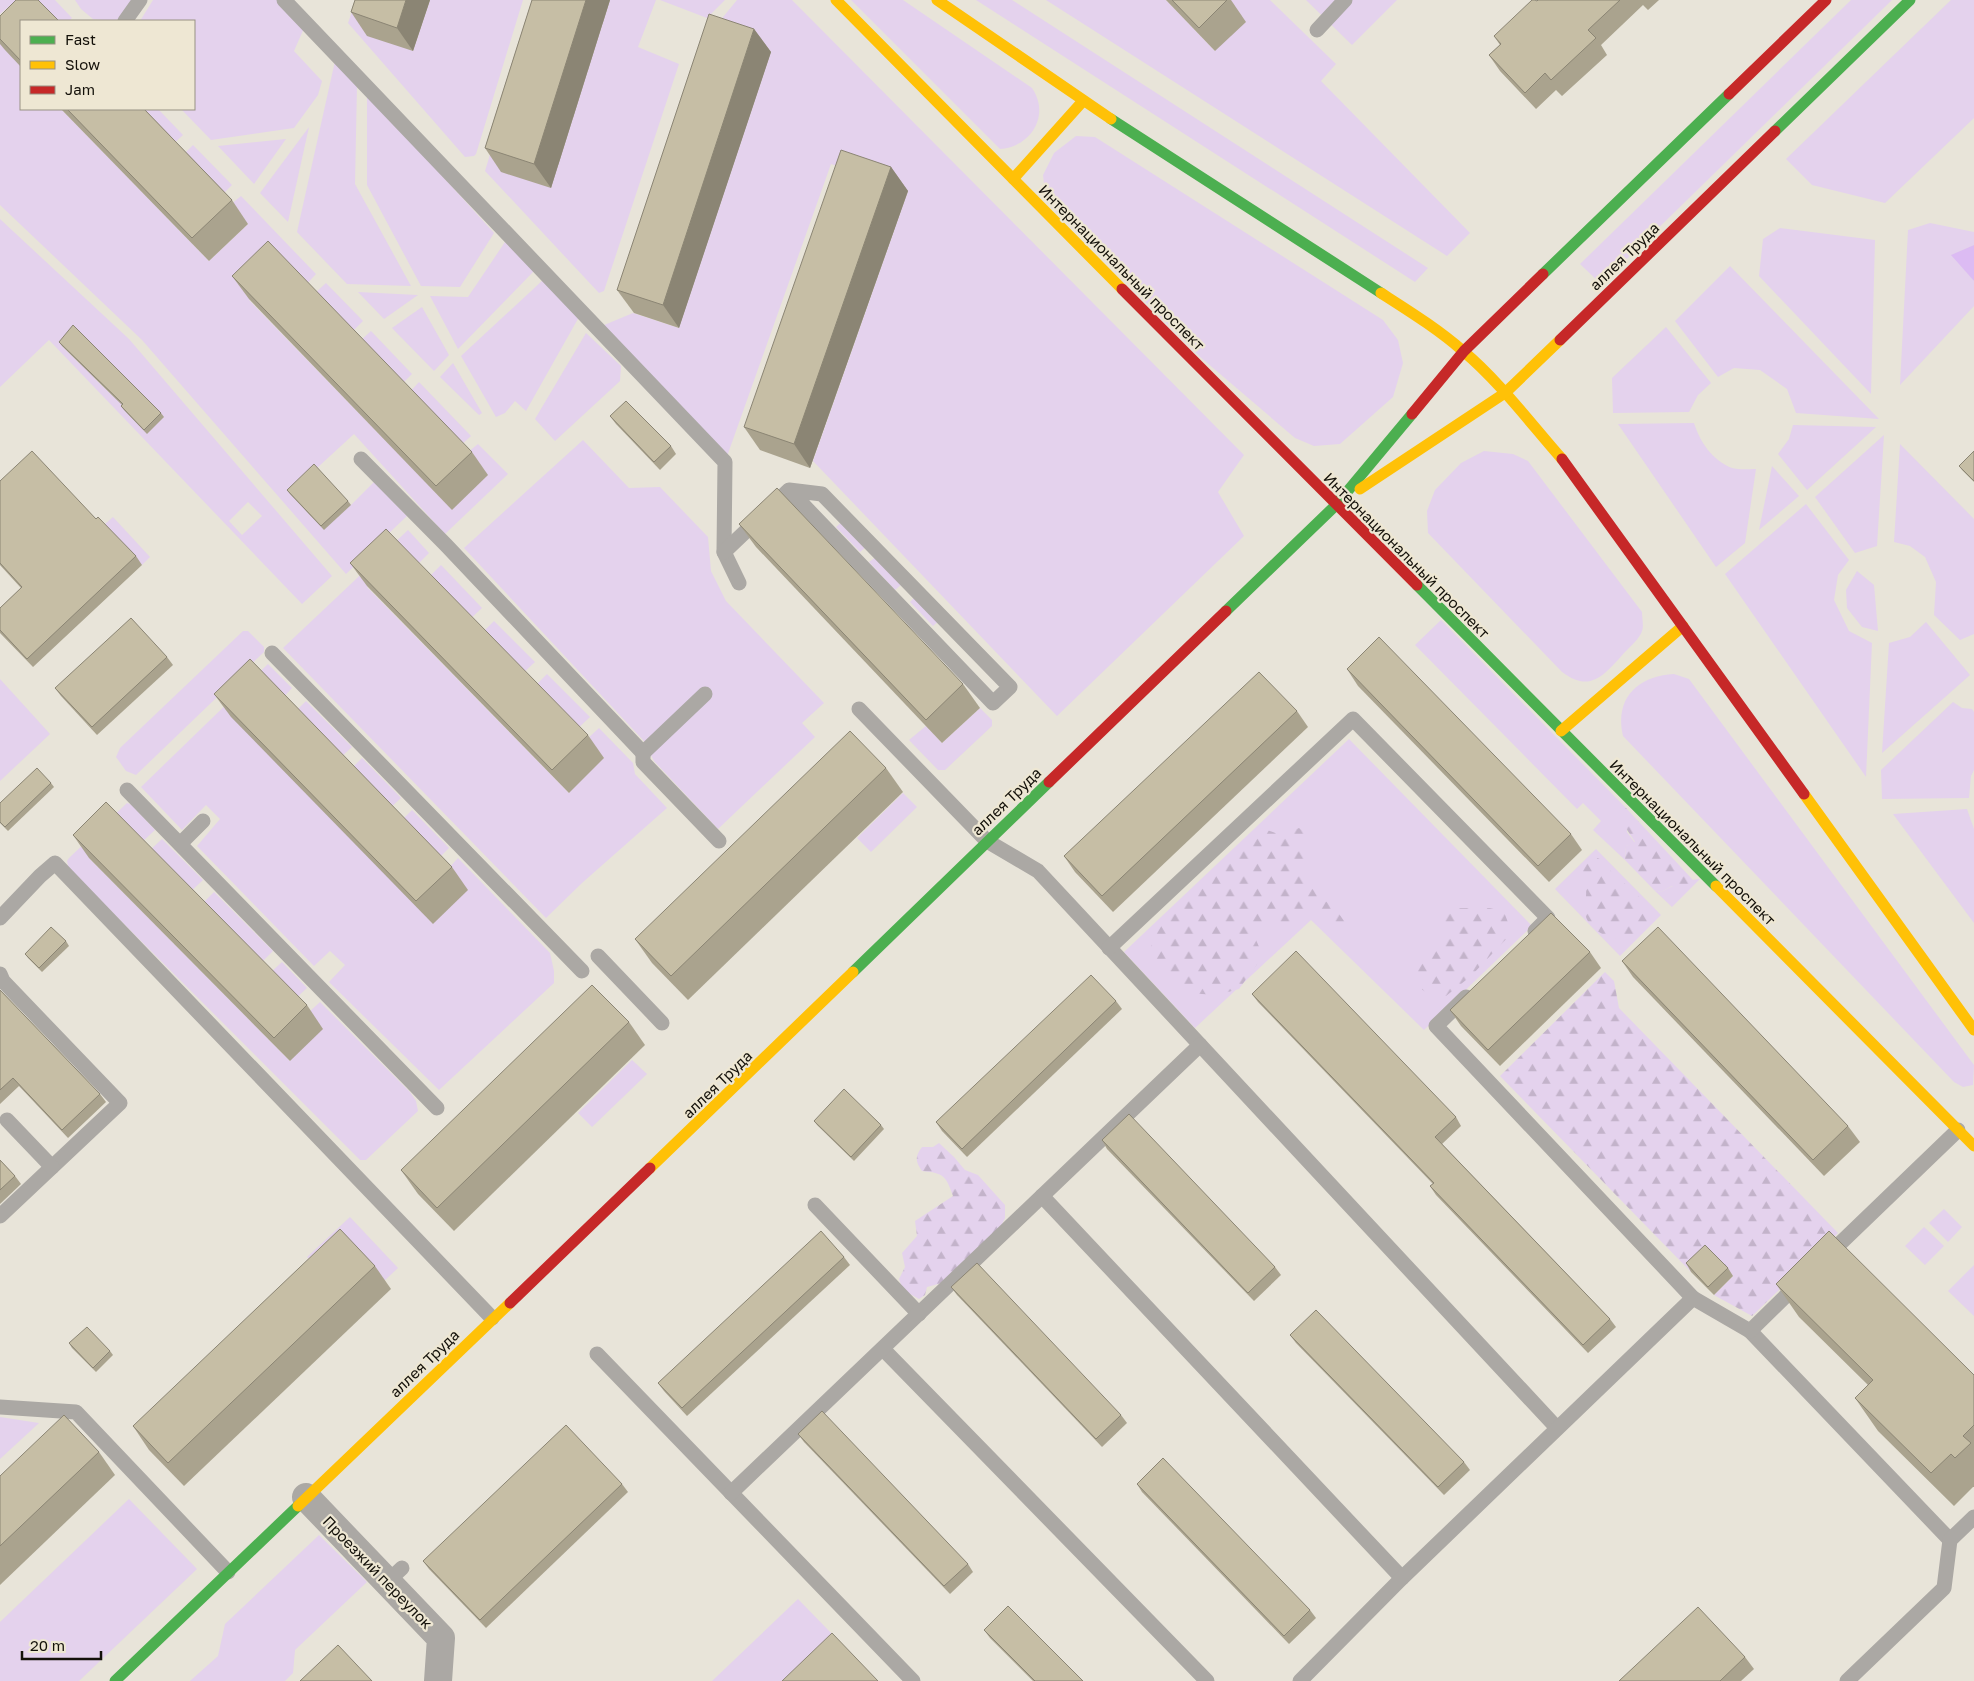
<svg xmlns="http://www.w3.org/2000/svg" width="1974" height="1681" font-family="'Golos Text',sans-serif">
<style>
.green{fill:#e4d2ed;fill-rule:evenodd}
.forest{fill:url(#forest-firs)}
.water{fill:#dcbbf3}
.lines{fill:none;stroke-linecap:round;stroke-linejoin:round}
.lane{stroke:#aba8a4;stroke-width:15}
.street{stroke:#aba8a4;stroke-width:28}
.fast{stroke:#4caf50;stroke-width:11}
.slow{stroke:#ffc107;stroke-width:11}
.jam{stroke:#c62828;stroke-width:11}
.wall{fill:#aaa38e}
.shaded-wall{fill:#8b8574}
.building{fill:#c6bea5;stroke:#8b8574}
.labels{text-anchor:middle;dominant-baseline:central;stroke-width:4.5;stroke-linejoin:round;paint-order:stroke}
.street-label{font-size:15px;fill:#14110a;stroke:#eee7d3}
</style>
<defs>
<pattern id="forest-firs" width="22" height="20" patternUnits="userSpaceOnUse" patternTransform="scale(1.25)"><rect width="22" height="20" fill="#e4d2ed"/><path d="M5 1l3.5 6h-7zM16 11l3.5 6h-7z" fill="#c3b3ca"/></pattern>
</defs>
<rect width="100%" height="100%" fill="#e8e4d9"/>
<g class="green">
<path d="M0,0h17l-17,14z"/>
<path d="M36,0h19l17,18 -3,3h-48v88h40l148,152 39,-37 -18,-19 11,-9 75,78 -11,12 -56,14 203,209 15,-56 11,-9 30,30 -63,60 -91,-100 -37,34 34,37 23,-23 33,34 -61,58 -204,-234 -142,-135v-174z"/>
<path d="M75,0h57l-14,19 -5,2 -20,-2 -12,-10z"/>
<path d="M153,0h129l23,26 -11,25 28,30 -4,14 -24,33 -83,12 -30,-31h13v-88h-54z"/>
<path d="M356,0l57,51 17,-51h93l-47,154 -2,2 -9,1 -117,-134z"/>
<path d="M610,0h46l-18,47 41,17 -75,227 -5,2 -114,-122 10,-33 56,49z"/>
<path d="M660,0h65l-18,18z"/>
<path d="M737,0h55l452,455 -26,37 26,44 -187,180 -244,-255 95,-270 -77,-27 -106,298 -128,-134 36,-15 46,15 26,-289z"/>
<path d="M851,0h52l129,88c19,28 -2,59 -32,61z"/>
<path d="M976,0h36l416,268 -13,14z"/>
<path d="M1046,0h120l49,51 10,-51h45l66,64 -15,17 149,152 -23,23z"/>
<path d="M1306,0h91l-45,45z"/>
<path d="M1851,0h41l-291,284 -21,-20z"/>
<path d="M1951,0h23v118l-89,85 -73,-18 -26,-26z"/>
<path d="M335,61l22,24 -2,99 56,102 -64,-2 -50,-52z"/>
<path d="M367,93l127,140 -34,54 -39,-1 -54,-101z"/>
<path d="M137,109h21l25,26 -11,10z"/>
<path d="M309,127l-21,95 -28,-29z"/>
<path d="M1076,136l19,1 288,183 15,20 5,23 -10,34 -53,47 -26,2 -19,-8 -96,-82 -153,-154 -3,-27 11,-22z"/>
<path d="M286,139l-32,45 -36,-38z"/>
<path d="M193,145l39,40 -11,11 -39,-40z"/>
<path d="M0,219l129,120 203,237 -30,28 -253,-264 -49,47zM62,346l33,3 -15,15zM109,362l20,20 -15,15 -20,-19zM248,502l14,14 -20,19 -13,-14z"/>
<path d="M1930,223l44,9v13l-22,10 22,26v25l-74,79 8,-155z"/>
<path d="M1780,228l95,12 -4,154 -112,-118 4,-37z"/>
<path d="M505,242l29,29 -76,78 -28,-53 38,1z"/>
<path d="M1730,266l149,153 -83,-6 -9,-24 -27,-19 -26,-2 -16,9 -43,-56z"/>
<path d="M544,279l35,38 -53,94 -11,-10 -10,12 -9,4 -35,-61z"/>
<path d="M326,283l37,38 -12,12 -38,-38z"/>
<path d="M358,292l60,3 -34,24z"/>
<path d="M422,307l27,48 -15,16 -42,-43z"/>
<path d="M1666,327l45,56 -13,12 -9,17 -76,1 -1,-35z"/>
<path d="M371,331l41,43 -11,11 -42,-43z"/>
<path d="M586,333l35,33 -1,15 -65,60 -20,-22z"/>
<path d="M453,363l29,50 -3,2 -39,-38z"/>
<path d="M419,382l52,54 -11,10 -51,-53z"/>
<path d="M1694,423c6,19 18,37 38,45 7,2 17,1 24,1l-11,74 -29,24 -98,-143z"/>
<path d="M1793,425l83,2 -69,63 -29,-36 11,-15z"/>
<path d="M1884,435l-7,111 -22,7 -40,-56z"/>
<path d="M583,440l46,48 31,-1 48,50 3,34 15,30 98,102 -22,20 13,14 -97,92 -64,-68 -11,-21 -179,-192z"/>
<path d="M1900,444l74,75v115l-14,6 -26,-25 2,-33 -11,-25 -15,-11 -16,-4z"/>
<path d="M1484,451l29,3 15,7 114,151c0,6 2,14 0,19 -2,7 -12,16 -17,21 -20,22 -34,42 -63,20l-134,-139 -1,-22 8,-21 26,-27z"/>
<path d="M1772,466l27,30 -40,34z"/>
<path d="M1806,504l43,56 -11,15 -4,25 15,31 23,12 -6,134 -141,-203z"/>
<path d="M113,517l37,40 -8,8 -38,-40z"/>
<path d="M843,521l24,25 -7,6 -24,-25z"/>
<path d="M408,530l21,23 -13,13 -49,21 202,206 17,-53 13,-12 34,35 2,11 32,34 -85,75 -36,35 -263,-270z"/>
<path d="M876,557l26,27 -7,6 -26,-28z"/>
<path d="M441,565l41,43 -13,12 -41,-42z"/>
<path d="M1857,571l17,14 4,46 -16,-4 -15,-19 -1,-18z"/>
<path d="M916,596l24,24 -7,6 -23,-24z"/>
<path d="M1441,620l185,188 1,24 8,11 -9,3 -1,14 -32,-30 8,-9 -18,-18 -6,6 -162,-164z"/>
<path d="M494,621l41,41 -13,12 -40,-41z"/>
<path d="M1926,622l44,53 -88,78 7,-110 21,-6z"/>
<path d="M243,631h5l16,16v5l-128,123 -10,-4 -10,-14 4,-9z"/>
<path d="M268,664l24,24 -10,11 166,170 10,-11 92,95 4,18v12l-115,107 -110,-108 16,-17 -15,-14 -16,15 -117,-120 23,-27 -14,-14 -24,25 -41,-43z"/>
<path d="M547,674l43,43 -14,13 -42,-43z"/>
<path d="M1674,674l15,5 285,386 -1,20 -10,2 -9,-5 -331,-346c-9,-38 15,-60 51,-62z"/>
<path d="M0,679l50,55 -50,47z"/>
<path d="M306,701l46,46 -12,11 -45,-46z"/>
<path d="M1953,702l9,6 10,1 2,3v58l-3,6 -2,22 -87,1 -1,-29z"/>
<path d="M980,708l12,12v6l-47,44h-7l-29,-30 17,-14 16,17z"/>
<path d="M1349,739l183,187 -108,104 -113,-110 -116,108 -71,-76z"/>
<path d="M362,758l39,40 -12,11 -38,-40z"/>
<path d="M903,793l14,14 -46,45 -14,-14z"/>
<path d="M127,803l5,2 23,25 -15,14 -51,14 201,203 18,-48 12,-11 90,90 6,9 2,10 -52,49h-6l-291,-291 -2,-8 2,-3z"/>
<path d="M1967,809l7,20v94l-81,-109z"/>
<path d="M412,810l37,38 -11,11 -37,-38z"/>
<path d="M162,839l41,41 -14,13 -41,-41z"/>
<path d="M1596,849l65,66 -41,41 -65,-67z"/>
<path d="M1700,879l-28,28 -18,-17 7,2c12,-7 25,-12 39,-13z"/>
<path d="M214,892l59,59 -13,13 -59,-59z"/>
<path d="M282,962l25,26 -13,12 -25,-26z"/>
<path d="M632,1060l15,14 -55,53 -14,-14z"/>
<path d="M1944,1209l18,18 -14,15 -19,-19z"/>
<path d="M350,1217l48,51 -14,13 -56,-2 -21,-22z"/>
<path d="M1924,1227l20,19 -19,19 -20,-19z"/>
<path d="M1974,1265v51l-26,-25z"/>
<path d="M0,1417l39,6 -39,36z"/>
<path d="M129,1499l68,70 -118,112h-79v-59z"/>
<path d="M319,1535l48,47 -72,68 -2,23 -8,8h-95l28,-25 7,-32z"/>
<path d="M798,1599l37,38 -46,44h-77z"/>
</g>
<g class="forest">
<path d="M1626,808l67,72 -9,8 -12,-2 -11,6 -7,-2 -29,-30 1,-14 9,-4 -17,-26z"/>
<path d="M1299,828l10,7 -4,32 2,17 30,27 10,14 -12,8 -21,-21 -24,20 -17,-14 -14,5 -6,10 10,23 -24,33 -22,6 -30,-2 -21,-15 -3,-11 -10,-12 -4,-23 69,-59 10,-13 21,-20 18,-10 14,5z"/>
<path d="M1595,857l12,5 6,14 14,9 27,26 -1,10c-5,5 -11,13 -18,16 -16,7 -43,-3 -49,-20 -3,-9 1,-18 0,-27 -2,-10 -4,-16 -3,-26z"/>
<path d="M1447,908h43l14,4 8,21 -41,43 -25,20 -17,-1 -15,-12 -4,-17 7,-12 16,-2 11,-13 -8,-18z"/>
<path d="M1605,972l9,9 5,27 219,225 -86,83 -38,-21 19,-19 -22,-23 -20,19 -191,-196z"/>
<path d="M939,1143l15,14 11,13 13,5 27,30v13l-4,8 -59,57 -15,4 -2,8 -6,4 -16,-9 -4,-11 6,-12 -3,-14 15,-17 -2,-15 38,-25c-7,-20 -9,-23 -31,-25 -7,-10 -7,-15 0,-24h11z"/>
</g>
<path class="water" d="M1974,245v36l-23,-26z"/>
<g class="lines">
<g class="lane">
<path d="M284,0l441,462 -1,90 15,31"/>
<path d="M125,21l15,-21"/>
<path d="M1317,30l28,-30"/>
<path d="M361,459l85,86 197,208 62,-59"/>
<path d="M724,552l65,-62 204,213 17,-16 -188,-193 -33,-4"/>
<path d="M272,653l310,318"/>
<path d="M859,709l128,132 51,30 519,557"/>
<path d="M643,753v9l76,79"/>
<path d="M127,790l310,318"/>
<path d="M180,844l23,-23"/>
<path d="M0,918l40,-42 15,-13 437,455"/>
<path d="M1109,948l244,-229 195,199 -13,13"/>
<path d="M598,956l64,67"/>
<path d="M0,974l3,7 117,122 -120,113"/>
<path d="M1466,997l-30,29 257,272"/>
<path d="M7,1120l45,47"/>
<path d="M1042,1196l360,382"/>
<path d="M815,1205l104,109"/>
<path d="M1826,1257l132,-127"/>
<path d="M1750,1331l200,209"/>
<path d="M883,1349l324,332"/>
<path d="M597,1354l316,327"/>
<path d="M0,1407l76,5 152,160"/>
<path d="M731,1493l469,-448"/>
<path d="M387,1582l15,-14"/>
<path d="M1300,1681l102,-103 291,-280 57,33 48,-47"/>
<path d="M1847,1681l97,-93 6,-48 24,-23"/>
</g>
<path class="street" d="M306,1497l135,141 -3,43"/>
<g class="fast">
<path d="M1111,119l270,174"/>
<path d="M1775,131l135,-131"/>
<path d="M1543,274l186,-180"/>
<path d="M1417,585l299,301"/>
<path d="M1226,611l110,-106 76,-91"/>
<path d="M853,972l196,-190"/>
<path d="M115,1681l183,-175"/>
</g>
<g class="slow">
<path d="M836,0l286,289"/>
<path d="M937,0l174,119"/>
<path d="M1013,179l70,-78"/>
<path d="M1381,293c28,18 57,36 82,58 36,30 68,73 99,108"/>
<path d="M1360,489l145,-96 55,-53"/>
<path d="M1561,731l122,-105"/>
<path d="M1804,794l170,236"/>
<path d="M1716,886l258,260"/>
<path d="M650,1168l203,-196"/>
<path d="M298,1506l212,-203"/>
</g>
<g class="jam">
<path d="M1729,94l97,-94"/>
<path d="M1122,289l295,296"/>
<path d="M1560,340l215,-209"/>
<path d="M1412,414l52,-63 79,-77"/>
<path d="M1562,459l242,335"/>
<path d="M1049,782l177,-171"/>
<path d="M510,1303l140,-135"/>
</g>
</g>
<g class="wall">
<path d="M355,0h75l-17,51 -46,-15 -16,-24z"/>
<path d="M532,0h78l-59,188 -50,-16 -16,-24z"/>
<path d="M1166,0h65l15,22 -31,29z"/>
<path d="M1538,0h121l-11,10 -5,-5 -42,40 6,10 -45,41 -6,-6 -20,19 -36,-38 -11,-16 11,-10 -6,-9z"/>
<path d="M0,16l21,5v46l-16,-17 -5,-6z"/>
<path d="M754,29l17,23 -92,276 -45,-15 -17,-23z"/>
<path d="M61,109h83l88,91 16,24 -39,37z"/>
<path d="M891,167l17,24 -98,277 -50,-18 -16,-23z"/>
<path d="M232,276l240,176 16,23 -36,35 -203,-211z"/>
<path d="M59,342l102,71 3,4 -17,17 -23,-24 -3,-4 1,-1 -60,-59z"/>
<path d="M610,416l61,30 5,8 -16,16 -44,-46z"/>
<path d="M1974,451v31l-12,-12 -3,-4z"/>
<path d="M0,481l96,38 40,37 6,9 -109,102 -33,-34v-25l21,-20 -21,-23z"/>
<path d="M287,490l61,11 3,4 -27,25 -34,-36z"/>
<path d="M739,524l224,160 17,24 -38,35 -186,-196z"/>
<path d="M350,563l238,172 16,23 -35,35 -202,-207z"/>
<path d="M167,657l6,8 -76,70 -36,-39 -6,-8z"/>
<path d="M1347,669l224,165 11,16 -33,32 -191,-196z"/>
<path d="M214,694l238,173 16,23 -35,34 -202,-207z"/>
<path d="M1297,711l11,16 -195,185 -38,-40 -11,-16z"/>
<path d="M886,768l17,24 -215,208 -36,-37 -17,-24z"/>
<path d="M51,783l3,4 -46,44 -8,-8v-20z"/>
<path d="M73,835l234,170 16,24 -33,32 -201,-203z"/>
<path d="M66,941l3,5 -27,26 -14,-14 -3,-4z"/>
<path d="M1590,952l11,16 -101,98 -39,-40 -11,-16z"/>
<path d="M1622,961l226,165 12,16 -36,34 -191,-199z"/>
<path d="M0,990l100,104 6,8 -38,36 -49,-52 -19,18z"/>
<path d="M1252,994l204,123 5,9 -19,18 168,175 6,8 -28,26 -152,-158 -6,-9 3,-2 -175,-182z"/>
<path d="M1116,1001l6,8 -155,148 -25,-26 -6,-9z"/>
<path d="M629,1022l16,23 -191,186 -36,-37 -17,-24z"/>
<path d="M814,1121l67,4 3,4 -30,32 -37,-36z"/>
<path d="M1102,1140l173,127 6,8 -27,26 -147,-152z"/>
<path d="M0,1160l15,16 6,8 -21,20z"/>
<path d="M844,1257l6,8 -163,151 -23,-25 -6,-8z"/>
<path d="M1686,1263l42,5 5,8 -19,19 -23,-23z"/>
<path d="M375,1266l16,23 -207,197 -35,-36 -16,-24z"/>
<path d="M1776,1284l198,91v112h-1l-19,19 -76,-75 -23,-33 13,-13 -69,-68z"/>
<path d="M951,1287l170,128 6,8 -25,24 -145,-152z"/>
<path d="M1290,1335l174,127 6,8 -26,25 -148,-152z"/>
<path d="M69,1343l41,8 3,4 -17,17 -24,-24z"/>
<path d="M798,1434l170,130 5,8 -23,22 -146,-152z"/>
<path d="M99,1452l16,23 -115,110v-109z"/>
<path d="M622,1484l6,8 -142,136 -57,-59 -6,-8z"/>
<path d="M1137,1484l173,126 6,8 -27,26 -147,-152z"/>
<path d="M984,1630l99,51h-50l-43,-43z"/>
<path d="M1745,1657l9,12 -13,12h-122z"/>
</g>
<g class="shaded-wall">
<path d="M406,0h24l-17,51 -16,-23z"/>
<path d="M586,0h24l-59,188 -17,-24z"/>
<path d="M754,29l17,23 -92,276 -16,-23z"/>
<path d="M891,167l17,24 -98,277 -16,-24z"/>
</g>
<g class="building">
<path d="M16,0h22l21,21h-38v40l-21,-22v-23z"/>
<path d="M355,0h51l-9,28 -46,-16z"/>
<path d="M532,0h54l-52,164 -49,-16z"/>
<path d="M1172,0h55l-28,28z"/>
<path d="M1532,0h3l2,1 1,-1h82l-32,30 8,8 -45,42 -6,-7 -20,20 -36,-38 12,-11 -7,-8z"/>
<path d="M709,14l45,15 -91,276 -46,-15z"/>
<path d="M67,109h77l88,91 -40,38z"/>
<path d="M841,150l50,17 -97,277 -50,-17z"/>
<path d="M268,241l204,211 -36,34 -204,-210z"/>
<path d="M73,325l88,88 -17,17 -23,-24 2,-2 -64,-62z"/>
<path d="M626,401l45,45 -17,16 -44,-46z"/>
<path d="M32,451l64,68 2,-2 38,39 -109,103 -27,-29v-22l22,-21 -22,-24v-82z"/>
<path d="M1974,451v30l-15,-15z"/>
<path d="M314,464l34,37 -27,25 -34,-36z"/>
<path d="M777,488l186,196 -37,36 -187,-196z"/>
<path d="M386,529l202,206 -36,35 -202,-207z"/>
<path d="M131,618l36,39 -75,70 -37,-39z"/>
<path d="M1379,637l192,197 -33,32 -191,-197z"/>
<path d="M250,659l202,208 -36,34 -202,-207z"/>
<path d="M1259,672l38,39 -195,185 -38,-40z"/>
<path d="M850,731l36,37 -215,208 -36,-37z"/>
<path d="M37,768l14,15 -46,44 -5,-5v-19z"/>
<path d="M106,802l201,203 -33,33 -201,-203z"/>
<path d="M1551,913l39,39 -102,98 -38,-40z"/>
<path d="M51,927l15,14 -27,27 -14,-14z"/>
<path d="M1658,927l190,199 -35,34 -191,-199z"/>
<path d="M1296,951l160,166 -21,20 175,182 -27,26 -153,-159 4,-3 -182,-189z"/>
<path d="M1091,975l25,26 -154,148 -26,-27z"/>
<path d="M592,985l37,37 -192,186 -36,-38z"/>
<path d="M0,990l100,104 -38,36 -49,-52 -13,12z"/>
<path d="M844,1089l37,36 -30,32 -37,-36z"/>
<path d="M1129,1114l146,153 -27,26 -146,-153z"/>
<path d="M0,1160l15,16 -15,14z"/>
<path d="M340,1229l35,37 -207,197 -35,-37z"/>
<path d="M821,1231l23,26 -162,151 -24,-25z"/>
<path d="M1829,1231l145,144v50l-11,11 8,7 -16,15 -4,-4 -20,19 -76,-75 18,-18 -97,-96z"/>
<path d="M1705,1245l23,23 -20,19 -22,-24z"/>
<path d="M977,1263l144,152 -25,24 -145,-152z"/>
<path d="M1316,1310l148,152 -26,25 -148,-152z"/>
<path d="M87,1327l23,24 -17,17 -24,-25z"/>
<path d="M822,1411l146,153 -24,22 -146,-152z"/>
<path d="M64,1415l35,37 -99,94v-70z"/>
<path d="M566,1425l56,59 -142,136 -57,-59z"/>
<path d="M1163,1458l147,152 -26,26 -147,-152z"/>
<path d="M1008,1606l75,75h-48l-51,-51z"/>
<path d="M1698,1607l47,50 -25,24h-101z"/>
<path d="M832,1633l46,48h-96z"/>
<path d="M338,1645l34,36h-72z"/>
</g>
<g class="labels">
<g class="street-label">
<text transform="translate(1624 256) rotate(-44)">аллея Труда</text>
<text transform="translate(1122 267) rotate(45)">Интернациональный проспект</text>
<text transform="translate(1407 555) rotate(45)">Интернациональный проспект</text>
<text transform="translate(1006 801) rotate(-44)">аллея Труда</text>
<text transform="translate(1693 842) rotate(45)">Интернациональный проспект</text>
<text transform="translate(717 1084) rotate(-44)">аллея Труда</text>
<text transform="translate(424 1363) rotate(-44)">аллея Труда</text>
<text transform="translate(378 1572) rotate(46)">Проезжий переулок</text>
</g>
</g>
<rect x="20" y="20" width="175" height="90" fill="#eee7d3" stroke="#979183"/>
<rect x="30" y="36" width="25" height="8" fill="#4caf50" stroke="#979183"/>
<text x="65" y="45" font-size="15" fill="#14110a">Fast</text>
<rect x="30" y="61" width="25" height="8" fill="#ffc107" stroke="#979183"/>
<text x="65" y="70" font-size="15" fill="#14110a">Slow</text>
<rect x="30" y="86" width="25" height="8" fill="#c62828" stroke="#979183"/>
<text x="65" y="95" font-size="15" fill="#14110a">Jam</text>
<path d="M22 1651v8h79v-8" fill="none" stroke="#14110a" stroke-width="2.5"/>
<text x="30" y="1651" font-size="15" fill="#14110a" stroke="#eee7d3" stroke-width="4" paint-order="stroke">20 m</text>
</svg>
